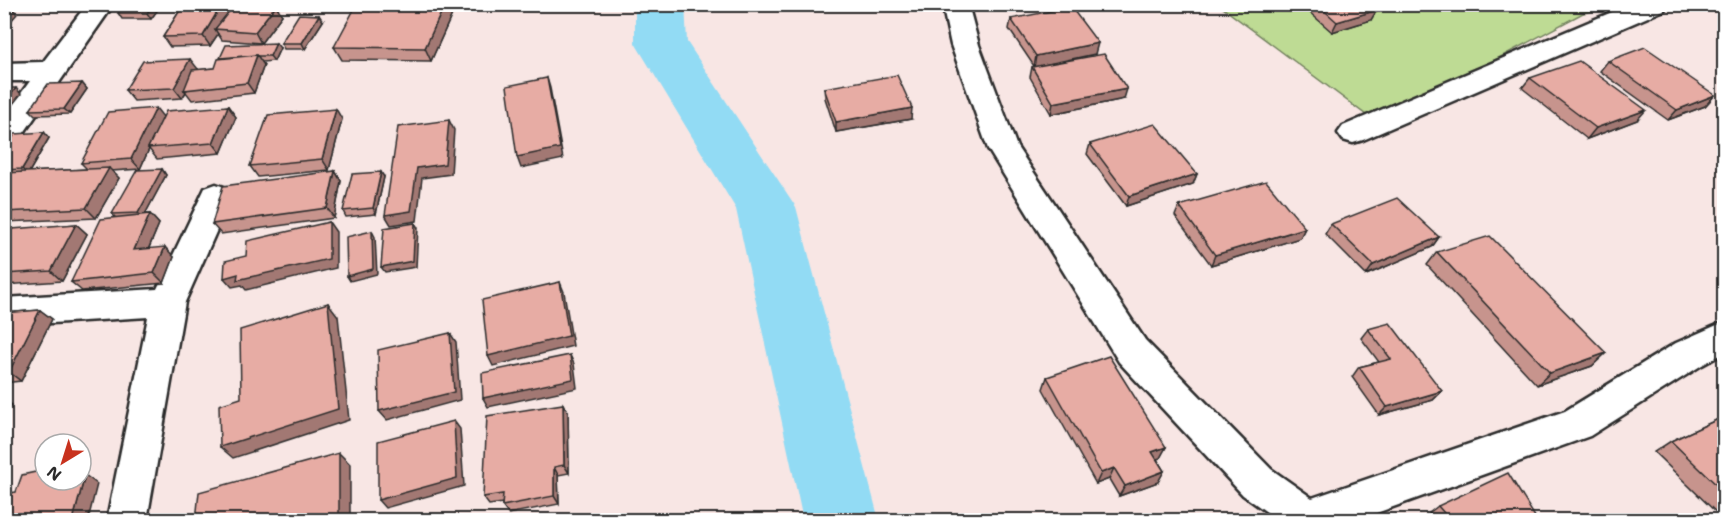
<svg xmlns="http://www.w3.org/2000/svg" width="1729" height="525" font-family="'Shantell Sans',sans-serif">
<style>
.green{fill:#bedb94;stroke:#748360;stroke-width:1.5}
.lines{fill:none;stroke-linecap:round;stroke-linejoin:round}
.river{fill:#92dbf4;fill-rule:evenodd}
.minor-casing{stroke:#2b2b2b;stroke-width:5}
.minor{fill:#fff;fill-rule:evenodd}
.wall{fill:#c7948d;stroke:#2b2b2b;stroke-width:1.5;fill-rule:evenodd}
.shaded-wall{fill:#a27873;stroke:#2b2b2b;stroke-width:1.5}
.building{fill:#e7aca4;stroke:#2b2b2b;stroke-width:1.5}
</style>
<rect width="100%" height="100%" fill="#f8e6e4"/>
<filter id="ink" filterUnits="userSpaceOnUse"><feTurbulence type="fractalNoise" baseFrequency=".0167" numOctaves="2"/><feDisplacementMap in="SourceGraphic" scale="12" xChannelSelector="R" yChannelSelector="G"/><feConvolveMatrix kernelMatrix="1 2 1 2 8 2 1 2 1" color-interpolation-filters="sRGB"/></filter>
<g filter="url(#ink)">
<path class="green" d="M1219,5h403l-39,8 -206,110z"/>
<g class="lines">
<path class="river" d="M635,4h50l2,38 109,165 83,313h-76l-67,-311 -101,-166z"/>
<g class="minor-casing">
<g id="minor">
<path d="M87,4h27l-100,143 -10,3v-33l26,-36h-26v-18l39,-1z"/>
<path d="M942,4h26l11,41 38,102 128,193 126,129 41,29 253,-87 111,-68 48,-21v31l-22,12 -112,71 -233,84h-79l-35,-25 -124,-133 -131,-213 -37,-104z"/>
<path d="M1631,4h37l-4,6 -301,130 -10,3 -10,-3 -5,-7 5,-7z"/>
<path d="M216,184l11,4 5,8 -47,106 -38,218h-40l41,-203 -144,9v-28l153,-9 48,-101z"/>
</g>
</g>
<use href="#minor" class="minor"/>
</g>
<g class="wall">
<path d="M124,4h33l2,4 -8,11h-29l-4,-6z"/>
<path d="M184,4h84l14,11 -21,28 -39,-3 -4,-6 -8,12 -40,1 -7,-10zM227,6l7,1 -4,4z"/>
<path d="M1300,4h70l1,16 -39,12z"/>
<path d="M454,10l-23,51 -89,-1 -8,-13z"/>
<path d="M1011,19l84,35 -51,11 80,34 -73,15 -21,-37 2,-10 2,-1 -25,-37z"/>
<path d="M323,21l-18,28h-21l-3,-6z"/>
<path d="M280,48l-6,13 -13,1 3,3 -10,28 -62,7 -6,-8 -4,6 -48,3 -9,-11 73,-21v1l17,-2z"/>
<path d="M1608,61l107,34 -10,11 -37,14 -68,-49z"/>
<path d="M1530,78l107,42 -50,19 -65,-51z"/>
<path d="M82,83l5,6 -17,25 -35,1 -5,-5z"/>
<path d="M824,88l87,31 -75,13 -11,-34z"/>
<path d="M228,106l8,11 -15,36 -64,6 -8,-10 -9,20 -28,2 7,7 -23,40 -92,4v-72l40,-18 5,6 -20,34 58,-3 -6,-6 82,-46z"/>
<path d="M342,119l-13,51 -71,7 -8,-11z"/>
<path d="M1090,144l107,30 -4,10 -67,22 -39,-52z"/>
<path d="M162,169l4,6 -21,39h5l9,10 -10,24 25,9 -10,26 -82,8 -11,-9 44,-65 -3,-3z"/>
<path d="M335,171l6,10 -7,37 -113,16 -9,-10z"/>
<path d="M384,177l-8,37 -30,3 -3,-6z"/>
<path d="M1179,206l126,22 -5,10 -89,27 -36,-49z"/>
<path d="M76,224l11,10 -25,47 -58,4v-60l7,5z"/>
<path d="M1331,224l108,13 -7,10 -66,28 -41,-41z"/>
<path d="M1437,252l169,101 -14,13 -55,19 -110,-120z"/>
<path d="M40,310l12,9 -31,62 -17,2v-70z"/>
<path d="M1368,329l74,62 -9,9 -54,15 -27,-38 7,-10 20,-5 -18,-24z"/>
<path d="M1047,377l119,70 -6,11 -3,1 7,12 -6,11 -39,14 -10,-17 -13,5 -53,-95z"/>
<path d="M568,412l1,61 -11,2 1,29 -51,10 -6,-8v-3l-13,2 -6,-8z"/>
<path d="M1725,416v104h-1l-70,-68 17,-11z"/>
<path d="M1438,506l99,14h-102l-6,-7z"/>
</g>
<g class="shaded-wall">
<path d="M6,4h3l8,10 -13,15v-22z"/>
<path d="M154,4h3l2,4 -8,11 -4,-6z"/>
<path d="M222,4h4l5,8 -16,17 3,5 -8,12 -7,-10z"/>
<path d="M445,4h7l2,6 -23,51 -6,-13z"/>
<path d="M276,5l6,10 -21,28 -6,-11z"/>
<path d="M1377,10l-6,10 -39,12 5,-10z"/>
<path d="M319,15l4,6 -18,28 -3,-6z"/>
<path d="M276,43l4,5 -6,13 -4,-5z"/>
<path d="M1098,43l-3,11 -61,13 2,-11z"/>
<path d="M257,55l7,10 -10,28 -7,-10z"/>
<path d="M190,59l8,10 -11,21h-3l2,2 -4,6 -8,-10z"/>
<path d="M547,78l3,10 13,71 -42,9 -4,-11z"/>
<path d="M82,83l5,6 -17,25 -6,-5z"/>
<path d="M16,88l5,6 -17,21v-12z"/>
<path d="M1127,89l-3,10 -73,15 2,-11z"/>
<path d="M1715,95l-10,11 -37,14 9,-10z"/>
<path d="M228,106l8,11 -15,36 -8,-10z"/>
<path d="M156,108l8,10 -16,30 1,1 -9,20 -9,-10z"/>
<path d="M912,108l-1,11 -75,13v-10z"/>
<path d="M336,109l6,10 -13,51 -7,-11z"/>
<path d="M1646,110l-9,10 -50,19 9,-11z"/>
<path d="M449,120l5,10 -3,44 -29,4 -5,43 -26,4 -6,-10z"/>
<path d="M44,132l5,6 -21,36 -6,-5z"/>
<path d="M109,168l10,10 -23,40 -10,-10z"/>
<path d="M162,169l4,6 -23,43 -5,-5z"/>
<path d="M335,171l6,10 -7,37 -7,-10z"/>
<path d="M381,172l3,5 -8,37 -3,-6z"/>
<path d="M1197,174l-4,10 -67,22 3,-10z"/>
<path d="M150,214l9,10 -15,35 -10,-9z"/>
<path d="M329,222l7,10v36l-90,22 -4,-5 -10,2 -8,-9z"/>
<path d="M415,223l3,5 -2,39 -31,5 -4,-5z"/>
<path d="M76,224l11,10 -25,47 -11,-10z"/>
<path d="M6,225l11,10 -13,23v-31z"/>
<path d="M1305,228l-5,10 -89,27 4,-10z"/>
<path d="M372,231l3,6 2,37 -27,7 -3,-5z"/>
<path d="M1439,237l-7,10 -66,28 7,-10z"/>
<path d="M165,247l9,10 -10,26 -10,-10z"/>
<path d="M560,282l4,10 9,54 -80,20 -5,-10z"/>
<path d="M328,303l10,13 11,104 -116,38 -13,-11z"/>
<path d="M40,310l12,9 -31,62 -12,-9z"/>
<path d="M450,333l6,9 4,58 -73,20 -8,-9z"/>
<path d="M1606,353l-14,13 -55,19 13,-12z"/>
<path d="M570,355l4,9 3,24 -89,19 -5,-9z"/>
<path d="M1442,391l-9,9 -54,15 8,-8z"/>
<path d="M4,399l8,6 -8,15z"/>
<path d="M563,404l5,8 1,61 -5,-8z"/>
<path d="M454,421l6,8 4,57 -79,22 -7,-8z"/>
<path d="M1166,447l-6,11 -14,5 6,-11z"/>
<path d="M339,453l11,11v56h-28z"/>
<path d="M554,467l4,8 1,29 -5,-8z"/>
<path d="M1114,468l-5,11 -13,5 5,-11z"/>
<path d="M1164,471l-6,11 -39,14 6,-10z"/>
<path d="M85,475l12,9 -9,36h-15z"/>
</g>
<g class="building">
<path d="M124,4h30l-7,9h-29z"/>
<path d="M184,4h38l-19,32 -40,1z"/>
<path d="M235,4h33l8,1 -21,27 -40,-3z"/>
<path d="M357,4h88l-20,44 -91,-1z"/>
<path d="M1317,4h53l7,6 -40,12z"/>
<path d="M1071,7l27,36 -62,13 -25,-37z"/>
<path d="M299,14l20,1 -17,28h-21z"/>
<path d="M276,43l-6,13h-12l-1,-1 -37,3 6,-13z"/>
<path d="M1645,47l70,48 -38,15 -69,-49z"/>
<path d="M1104,54l23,35 -74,14 -21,-36z"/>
<path d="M257,55l-10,28 -63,7 8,-20 23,-2 3,-9z"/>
<path d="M190,59l-16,29 -49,2 18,-29z"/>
<path d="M1579,61l67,49 -50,18 -66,-50z"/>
<path d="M897,75l15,33 -76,14 -12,-34z"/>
<path d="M547,78l13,70 -43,9 -10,-71z"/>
<path d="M82,83l-18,26 -34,1 18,-26z"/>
<path d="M4,88h12l-12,15z"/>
<path d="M228,106l-15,37 -65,5 18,-37z"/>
<path d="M156,108l-25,51 -50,4 27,-51z"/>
<path d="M336,109l-14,50 -72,7 18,-51z"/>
<path d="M449,120l-4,44 -28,4 -6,43 -26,4 13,-88z"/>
<path d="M1155,124l42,50 -68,22 -39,-52z"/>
<path d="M44,132l-22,37 -18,1v-20l11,-16z"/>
<path d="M109,168l-23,40 -82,4v-39z"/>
<path d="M162,169l-24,44 -26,1 25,-44z"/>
<path d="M335,171l-8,37 -115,16 11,-38z"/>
<path d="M381,172l-8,36 -30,3 9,-37z"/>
<path d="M1266,181l39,47 -90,27 -36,-49z"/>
<path d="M1397,198l42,39 -66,28 -42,-41z"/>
<path d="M150,214l-16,36 31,-3 -11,26 -83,9 30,-63z"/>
<path d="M329,222v37l-92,21 1,-6 -14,4 1,-17 21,-5 1,-15z"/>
<path d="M415,223l-2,38 -32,6 3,-39z"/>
<path d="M76,224l-25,47 -47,3v-32l8,-13z"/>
<path d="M372,231l1,38 -26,7 -1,-39z"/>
<path d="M1490,236l116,117 -56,20 -113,-121z"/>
<path d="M560,282l9,54 -81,20 -6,-56z"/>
<path d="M328,303l10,106 -118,38 -1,-42 22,-7 -1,-68z"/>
<path d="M40,310l-31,62 -5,1v-60z"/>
<path d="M1390,323l52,68 -55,16 -28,-40 32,-8 -23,-30z"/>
<path d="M450,333l4,59 -75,19 -1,-61z"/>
<path d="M570,355l3,24 -90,19 -1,-25z"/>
<path d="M1109,356l57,91 -14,5 12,19 -39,15 -11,-18 -13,5 -54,-96z"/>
<path d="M563,404l1,61 -10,2v29l-52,10 1,-12 -20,3 4,-81z"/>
<path d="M1725,416v77l-54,-52z"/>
<path d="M454,421l3,57 -79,22v-59z"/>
<path d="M339,453v62l-17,5h-126l3,-28z"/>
<path d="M45,470v10h14v1l22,-1v-4l4,-1 -12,45h-69v-26l12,-2 6,-17z"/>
<path d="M1508,473l29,47h-87l-12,-14z"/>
<path d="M446,518v2h-9z"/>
</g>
</g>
<rect width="1729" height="525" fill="none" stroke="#fff" stroke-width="24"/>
<rect x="12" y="12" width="1705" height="501" fill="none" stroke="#2b2b2b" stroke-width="2" filter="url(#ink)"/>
<g transform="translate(63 462) rotate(218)"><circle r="28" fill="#ffffff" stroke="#aaaaaa" stroke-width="1.5"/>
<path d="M0-4.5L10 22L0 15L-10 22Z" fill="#c8321e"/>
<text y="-9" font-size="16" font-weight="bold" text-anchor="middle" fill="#2b2b2b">N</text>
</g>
</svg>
